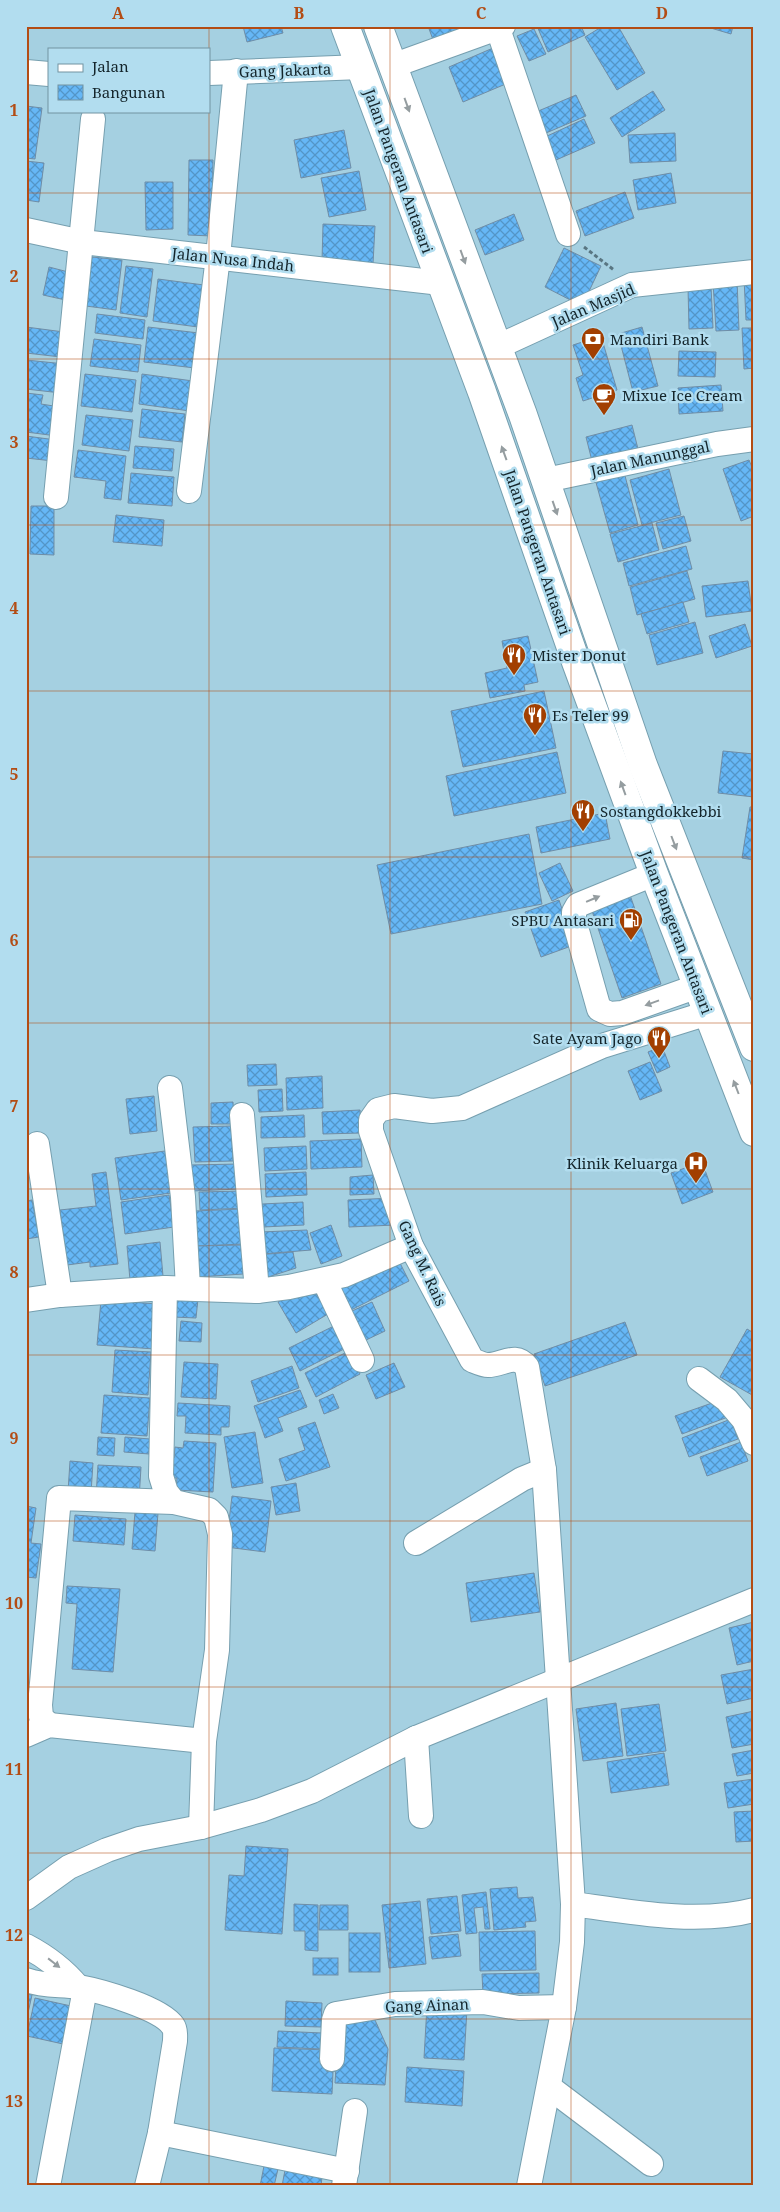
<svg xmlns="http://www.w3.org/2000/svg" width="780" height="2212" font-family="'Noto Serif',serif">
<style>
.building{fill:url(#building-cross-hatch);stroke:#6f8da6}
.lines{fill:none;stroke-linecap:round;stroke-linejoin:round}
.minor-casing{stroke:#769faf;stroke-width:26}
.major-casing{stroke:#769faf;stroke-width:30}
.path{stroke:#597682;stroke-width:3;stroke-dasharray:4 2.5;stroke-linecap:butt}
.minor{stroke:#fff;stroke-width:24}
.major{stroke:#fff;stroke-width:28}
.oneway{fill:#959da0}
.grid{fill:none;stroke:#b34c14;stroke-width:1;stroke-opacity:0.55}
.labels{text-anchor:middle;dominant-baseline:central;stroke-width:5;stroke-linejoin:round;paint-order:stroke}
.street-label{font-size:15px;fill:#14252b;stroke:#b2ddef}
.poi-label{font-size:15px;fill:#14252b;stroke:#b2ddef;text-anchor:start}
.neatline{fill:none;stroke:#b34c14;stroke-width:2}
.grid-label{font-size:16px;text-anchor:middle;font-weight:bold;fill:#b34c14}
</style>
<defs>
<pattern id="building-cross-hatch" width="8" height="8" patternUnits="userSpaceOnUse" patternTransform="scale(1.25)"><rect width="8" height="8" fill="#66b7f6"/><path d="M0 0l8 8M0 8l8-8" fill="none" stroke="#5395c7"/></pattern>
</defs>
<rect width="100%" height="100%" fill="#a5d0e1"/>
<g class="building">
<path d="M243,26h38l2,7 -36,9z"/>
<path d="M428,26h62l-54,22z"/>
<path d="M537,26h44l4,9 -37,17z"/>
<path d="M603,26h15l27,47 -28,17 -32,-53z"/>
<path d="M704,26h29l-2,8z"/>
<path d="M534,29l12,25 -17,7 -12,-25z"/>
<path d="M493,48l15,35 -45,19 -14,-35z"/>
<path d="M653,91l12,19 -43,27 -12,-19z"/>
<path d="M576,95l10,21 -40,17 -10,-21z"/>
<path d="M26,106l16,2 -7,51 -9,-1z"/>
<path d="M584,119l11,24 -39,17 -11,-23z"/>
<path d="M344,130l7,38 -50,10 -7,-38z"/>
<path d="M675,133l1,28 -46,2 -2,-28z"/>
<path d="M189,160h24l-1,76 -24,-1z"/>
<path d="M26,161l18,2 -5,39 -13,-2z"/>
<path d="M359,171l7,39 -37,7 -8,-39z"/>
<path d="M671,173l5,30 -38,7 -5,-30z"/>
<path d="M145,182h28v47l-27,1z"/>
<path d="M625,192l9,26 -49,18 -9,-25z"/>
<path d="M514,214l10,26 -39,15 -10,-25z"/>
<path d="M323,224l52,2 -2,38 -51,-2z"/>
<path d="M564,248l37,18 -19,40 -37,-19z"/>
<path d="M92,257l30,3 -6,50 -30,-4z"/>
<path d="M126,266l27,3 -6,48 -27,-4z"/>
<path d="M49,267l27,7 -6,27 -27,-6z"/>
<path d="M744,278h10v42h-8z"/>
<path d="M158,279l46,6 -6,42 -45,-6z"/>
<path d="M737,280l2,50 -23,1 -3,-49z"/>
<path d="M711,286l2,42 -24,1 -1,-42z"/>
<path d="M97,314l48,6 -2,19 -48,-6z"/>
<path d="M26,327l38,5 -3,25 -35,-4z"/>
<path d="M148,327l51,6 -4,35 -51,-6z"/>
<path d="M642,327l16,59 -25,6 -15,-58z"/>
<path d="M742,328h12v40l-10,1z"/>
<path d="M601,336l16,54 -34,11 -7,-23 7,-3 -10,-30z"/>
<path d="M94,339l47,6 -3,27 -48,-6z"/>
<path d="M679,351l37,1 -1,25 -37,-1z"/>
<path d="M26,360l39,4 -4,29 -35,-4z"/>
<path d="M85,374l51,6 -4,32 -51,-6z"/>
<path d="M142,374l51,7 -3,30 -51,-7z"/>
<path d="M721,385l2,26 -44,3 -1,-26z"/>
<path d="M26,393l17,2 -2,9 19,3 -3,29 -31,-4z"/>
<path d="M142,409l43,5 -3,28 -43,-5z"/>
<path d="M86,415l47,5 -4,31 -47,-6z"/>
<path d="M632,425l7,28 -46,12 -7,-28z"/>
<path d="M26,436l30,4 -3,21 -27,-3z"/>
<path d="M135,446l39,3 -2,22 -39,-3z"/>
<path d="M78,450l48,6 -5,44 -17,-2 2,-17 -32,-4z"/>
<path d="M749,460l5,12v44l-13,5 -18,-52z"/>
<path d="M669,469l12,46 -39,10 -12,-45z"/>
<path d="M624,472l14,53 -28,8 -15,-54z"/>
<path d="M131,473l43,4 -2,29 -44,-3z"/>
<path d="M31,506h23v49l-24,-1z"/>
<path d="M116,515l48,5 -2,26 -49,-4z"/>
<path d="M684,516l7,25 -28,8 -7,-26z"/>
<path d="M652,523l7,27 -41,12 -8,-28z"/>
<path d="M686,546l6,23 -63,17 -6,-23z"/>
<path d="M687,571l8,28 -58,16 -7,-28z"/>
<path d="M748,581l4,30 -46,6 -4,-31z"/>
<path d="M683,602l6,20 -42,12 -6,-20z"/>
<path d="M695,622l8,31 -46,12 -8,-30z"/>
<path d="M745,624l7,22 -36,12 -7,-22z"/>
<path d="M528,636l10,46 -14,3 1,6 -35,7 -5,-25 22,-5 -5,-27z"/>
<path d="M544,691l12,57 -93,19 -12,-56z"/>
<path d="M723,751l31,3v43l-36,-4z"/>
<path d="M557,752l9,41 -112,23 -8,-40z"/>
<path d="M750,807h4v53l-12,-2z"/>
<path d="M605,813l5,26 -69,14 -5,-26z"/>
<path d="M529,834l13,70 -151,30 -14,-69z"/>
<path d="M560,863l13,28 -21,10 -13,-28z"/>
<path d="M630,895l31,89 -39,14 -31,-90z"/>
<path d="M559,900l15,45 -33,12 -16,-45z"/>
<path d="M662,1046l8,21 -13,6 -9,-21z"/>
<path d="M650,1062l12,29 -22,9 -12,-29z"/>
<path d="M276,1064l1,21 -29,1 -1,-21z"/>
<path d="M322,1076l1,32 -36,2 -1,-32z"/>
<path d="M282,1089l1,22 -24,1 -1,-22z"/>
<path d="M154,1096l3,35 -27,3 -4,-35z"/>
<path d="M233,1102l1,22h-23v-21z"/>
<path d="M360,1110l1,23 -38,1 -1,-22z"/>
<path d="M304,1115l1,22 -44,1v-21z"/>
<path d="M231,1126l2,35 -38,1 -2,-35z"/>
<path d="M361,1139l1,28 -51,2 -1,-28z"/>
<path d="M306,1146l1,23 -42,2 -1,-23z"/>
<path d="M165,1151l6,42 -50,7 -6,-42z"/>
<path d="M702,1162l11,30 -31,12 -11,-31z"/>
<path d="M239,1164l1,25 -48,2 -1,-26z"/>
<path d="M106,1172l12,92 -28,3v-5l-23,3 -7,-55 36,-4 -4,-32z"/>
<path d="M306,1172l1,23 -41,2 -1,-23z"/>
<path d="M373,1175l1,19 -24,1v-18z"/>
<path d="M243,1191l1,17 -44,2 -1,-18z"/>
<path d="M169,1195l5,32 -49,7 -4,-32z"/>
<path d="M394,1198l1,27 -46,2 -1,-27z"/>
<path d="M32,1200l7,37 -13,2v-38z"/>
<path d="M303,1202l1,23 -41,2 -1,-23z"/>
<path d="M242,1209l2,35 -48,2 -1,-35z"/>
<path d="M331,1225l11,31 -21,8 -11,-31z"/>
<path d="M307,1230l4,20 -49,4 -1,-22z"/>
<path d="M160,1242l3,34 -33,4 -3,-34z"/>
<path d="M242,1245l1,29 -45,3 -2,-31z"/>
<path d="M293,1252l3,16 -34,11 -6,-24z"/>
<path d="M395,1253l14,28 -64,32 -13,-28z"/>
<path d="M310,1283l18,31 -32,19 -18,-31z"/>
<path d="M174,1298l24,1 -2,19 -23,-1z"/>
<path d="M101,1300l57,4 -3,45 -58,-4z"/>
<path d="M372,1302l13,29 -19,9 -14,-29z"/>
<path d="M181,1321l21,2 -1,19 -22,-1z"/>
<path d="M625,1322l12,33 -92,31 -11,-32z"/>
<path d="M336,1325l12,22 -48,24 -11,-23z"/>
<path d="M747,1329l7,4v63l-34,-19z"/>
<path d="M115,1350l36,2 -3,43 -36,-3z"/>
<path d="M349,1351l11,23 -44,23 -11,-24z"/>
<path d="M184,1362l34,2 -2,35 -35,-2z"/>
<path d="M394,1363l11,24 -29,12 -10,-24z"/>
<path d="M292,1366l7,22 -41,14 -7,-21z"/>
<path d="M300,1390l7,17 -29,11 5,13 -18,7 -11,-32z"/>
<path d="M333,1394l6,14 -15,6 -5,-14z"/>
<path d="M104,1395l46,3 -3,38 -46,-3z"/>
<path d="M715,1402l13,15 -46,17 -7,-18z"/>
<path d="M178,1403l52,3 -1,21h-8v8l-36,-2 1,-17h-9z"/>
<path d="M731,1419l7,20 -49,18 -7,-19z"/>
<path d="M315,1422l15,45 -44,14 -7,-22 26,-9 -7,-22z"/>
<path d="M255,1432l8,51 -31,5 -8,-51z"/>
<path d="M98,1437l17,1 -1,18 -17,-1z"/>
<path d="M125,1437l25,2 -1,15 -25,-2z"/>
<path d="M184,1441l32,2 -3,49 -37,-2 1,-12h-10l2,-21 5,1 1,-11 8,1z"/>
<path d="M741,1442l7,19 -41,15 -7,-19z"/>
<path d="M70,1461l23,2 -2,30 -23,-1z"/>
<path d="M98,1465l43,2 -2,33 -43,-3z"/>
<path d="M296,1483l4,28 -24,4 -5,-28z"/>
<path d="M232,1496l39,5 -6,51 -39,-5z"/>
<path d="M26,1506l10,2 -5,35 10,1 -5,34 -10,-1z"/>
<path d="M135,1512l23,1 -3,38 -23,-2z"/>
<path d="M75,1515l51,4 -2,26 -51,-4z"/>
<path d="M534,1573l6,39 -69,10 -5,-39z"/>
<path d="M67,1586l53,3 -7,83 -41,-3 5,-65 -11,-1z"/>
<path d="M754,1622v39l-17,4 -8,-37z"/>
<path d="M754,1669v29l-27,6 -6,-29z"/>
<path d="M616,1703l7,53 -40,5 -7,-52z"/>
<path d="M659,1704l7,47 -39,5 -6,-47z"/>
<path d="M754,1711v33l-22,4 -6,-31z"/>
<path d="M754,1750v23l-17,3 -5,-22z"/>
<path d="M664,1753l5,32 -58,8 -4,-31z"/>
<path d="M754,1779v25l-26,4 -4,-25z"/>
<path d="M754,1811v30l-18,1 -2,-30z"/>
<path d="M246,1846l42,3 -6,85 -57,-4 4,-55 15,1z"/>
<path d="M517,1887l1,11 15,-1 3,24 -11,1 1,5 -32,3 -4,-41z"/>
<path d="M486,1892l4,37h-5l-2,-22 -9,1 3,25 -11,1 -4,-39z"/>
<path d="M457,1896l4,35 -30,3 -4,-35z"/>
<path d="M420,1901l6,63 -37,4 -7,-63z"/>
<path d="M294,1904l24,1v46l-13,-1v-19h-11z"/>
<path d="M320,1905h28v25h-29z"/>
<path d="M535,1931l1,39 -56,1 -1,-39z"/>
<rect x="349" y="1933" width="31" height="39"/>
<path d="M458,1934l3,22 -29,3 -3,-22z"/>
<rect x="313" y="1958" width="25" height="17"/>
<path d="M539,1973v20l-56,1 -1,-20z"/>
<path d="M26,1994l6,1 -6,27z"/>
<path d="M35,1998l36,8 -8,38 -36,-8z"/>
<path d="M286,2001l36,2 -1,24 -36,-1z"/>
<path d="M427,2006l40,3 -3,51 -40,-2z"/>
<path d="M339,2018l36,2 13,29 -3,36 -50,-2z"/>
<path d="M278,2031l44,2 -1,16 -44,-2z"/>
<path d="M274,2048l53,2 -1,21 7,1 -1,22 -60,-3z"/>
<path d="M407,2067l57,4 -2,35 -57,-4z"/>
<path d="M264,2166l14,3 -4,17h-14z"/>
<path d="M285,2170l37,7 -1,9h-39z"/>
</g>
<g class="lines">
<g class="minor-casing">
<g id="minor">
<path d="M497,26l71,208"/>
<path d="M392,66l111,-40"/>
<path d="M26,72l23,2"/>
<path d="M209,73l152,-6"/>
<path d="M26,230l56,12 359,41"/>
<path d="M497,347l135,-62 122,-13"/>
<path d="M546,480l171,-36 37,-5"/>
<path d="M189,491l29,-234 18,-186"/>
<path d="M56,497l37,-378"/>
<path d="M654,874l-76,31 -4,7v8l25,89 11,5 12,-1 76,-27"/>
<path d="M170,1088l13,109 5,91"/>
<path d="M242,1115l15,176"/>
<path d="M37,1144l23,151"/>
<path d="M324,1280l38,80"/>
<path d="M165,1288l92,3 32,-4 55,-12 67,-29"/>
<path d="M26,1300l34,-5 105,-7 -4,188 5,16 8,10 35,8 7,7 4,17 -3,116 -13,91 -3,86"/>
<path d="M699,1379l28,21 17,20 10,23"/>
<path d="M416,1543l106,-64 22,-9"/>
<path d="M49,1725l-8,-8 -1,-12 19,-207 115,4"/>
<path d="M26,1735l23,-10 155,16"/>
<path d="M416,1738l5,78"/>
<path d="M26,1898l43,-31 38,-17 32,-11 62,-12 60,-17 51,-19 104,-53 338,-138"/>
<path d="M573,1904c57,8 124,21 181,6"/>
<path d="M26,1946c21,11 37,23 52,41"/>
<path d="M26,1980c20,7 34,4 53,7 22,4 82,21 94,39 3,4 2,10 2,15l-15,92 -13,53"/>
<path d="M332,2059l2,-39 2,-6 59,-10 88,-2 36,6 45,-1"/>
<path d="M549,2087l102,77"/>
<path d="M160,2133l187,38"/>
<path d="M48,2186l37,-197"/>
<path d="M344,2186l11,-75"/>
<path d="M529,2186l35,-179 8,-65 1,-38 -29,-434 -17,-103c-12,-15 -24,-2 -39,-2 -5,0 -11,-3 -16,-5l-61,-114 -40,-115v-11l7,-10 16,-4 38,5 30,-3 140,-62 106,-33"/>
</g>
</g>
<g class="major-casing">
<g id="major">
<path d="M345,26l137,366 94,270 78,212 100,258"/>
<path d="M378,26l145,389 120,350 111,282"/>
</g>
</g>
<path class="path" d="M584,247l30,23"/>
<use href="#minor" class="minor"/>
<use href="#major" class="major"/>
</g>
<defs><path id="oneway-solid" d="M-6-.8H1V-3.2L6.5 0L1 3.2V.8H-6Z" transform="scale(1.25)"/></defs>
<g class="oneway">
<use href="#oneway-solid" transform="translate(407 105) rotate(70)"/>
<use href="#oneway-solid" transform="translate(463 257) rotate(70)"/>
<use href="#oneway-solid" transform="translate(504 453) rotate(-110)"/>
<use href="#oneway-solid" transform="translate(555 508) rotate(71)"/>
<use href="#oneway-solid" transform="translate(623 788) rotate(-110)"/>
<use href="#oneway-solid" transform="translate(674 843) rotate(69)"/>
<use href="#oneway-solid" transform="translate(593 899) rotate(-23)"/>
<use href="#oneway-solid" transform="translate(652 1003) rotate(160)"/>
<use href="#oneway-solid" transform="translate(736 1087) rotate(-111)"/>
<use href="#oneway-solid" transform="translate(54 1963) rotate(38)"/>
</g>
<path class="grid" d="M209,26v23M390,26v2160M571,26v2160M209,49v62M209,111v2075M26,193h728M26,359h728M26,525h728M26,691h728M26,857h728M26,1023h728M26,1189h728M26,1355h728M26,1521h728M26,1687h728M26,1853h728M26,2019h728"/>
<defs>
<g id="bank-pin" transform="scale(1.25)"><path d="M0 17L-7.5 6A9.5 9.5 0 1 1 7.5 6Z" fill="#a23f01" stroke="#b2ddef"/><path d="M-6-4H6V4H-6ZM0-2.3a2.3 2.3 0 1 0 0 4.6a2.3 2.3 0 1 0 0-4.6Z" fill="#fff"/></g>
<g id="cafe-pin" transform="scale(1.25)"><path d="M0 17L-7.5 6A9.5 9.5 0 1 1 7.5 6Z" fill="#a23f01" stroke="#b2ddef"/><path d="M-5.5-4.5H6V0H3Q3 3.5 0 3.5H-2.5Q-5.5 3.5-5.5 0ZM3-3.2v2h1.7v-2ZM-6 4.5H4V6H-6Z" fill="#fff"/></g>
<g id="restaurant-pin" transform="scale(1.25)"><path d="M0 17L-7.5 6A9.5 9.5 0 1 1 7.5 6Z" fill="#a23f01" stroke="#b2ddef"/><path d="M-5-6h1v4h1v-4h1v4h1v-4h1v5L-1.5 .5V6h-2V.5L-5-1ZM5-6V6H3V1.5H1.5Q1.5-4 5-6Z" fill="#fff"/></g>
<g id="fuel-pin" transform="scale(1.25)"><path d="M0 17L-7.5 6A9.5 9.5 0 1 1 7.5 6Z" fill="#a23f01" stroke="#b2ddef"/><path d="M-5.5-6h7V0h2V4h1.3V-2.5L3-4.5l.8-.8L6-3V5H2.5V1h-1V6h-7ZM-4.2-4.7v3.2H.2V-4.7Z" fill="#fff"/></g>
<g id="hospital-pin" transform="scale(1.25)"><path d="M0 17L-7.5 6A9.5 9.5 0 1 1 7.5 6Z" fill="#a23f01" stroke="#b2ddef"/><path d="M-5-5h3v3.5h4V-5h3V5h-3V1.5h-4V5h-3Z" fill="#fff"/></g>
</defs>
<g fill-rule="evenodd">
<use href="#bank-pin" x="593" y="339"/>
<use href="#cafe-pin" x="604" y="395"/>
<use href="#restaurant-pin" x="514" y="655"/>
<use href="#restaurant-pin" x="535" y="715"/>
<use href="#restaurant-pin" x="583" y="811"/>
<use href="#fuel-pin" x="631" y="920"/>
<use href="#restaurant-pin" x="659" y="1038"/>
<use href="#hospital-pin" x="696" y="1163"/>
</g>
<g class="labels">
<g class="street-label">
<text transform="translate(285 70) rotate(-2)">Gang Jakarta</text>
<text transform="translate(399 171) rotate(70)">Jalan Pangeran Antasari</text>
<text transform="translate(233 259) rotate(6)">Jalan Nusa Indah</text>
<text transform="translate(593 305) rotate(-23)">Jalan Masjid</text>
<text transform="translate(650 458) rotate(-12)">Jalan Manunggal</text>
<text transform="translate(538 552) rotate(71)">Jalan Pangeran Antasari</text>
<text transform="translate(677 932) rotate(69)">Jalan Pangeran Antasari</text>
<text transform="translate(423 1263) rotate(65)">Gang M. Rais</text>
<text transform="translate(427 2005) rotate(-2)">Gang Ainan</text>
</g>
<g class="poi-label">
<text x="610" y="339">Mandiri Bank</text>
<text x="622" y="395">Mixue Ice Cream</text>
<text x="532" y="655">Mister Donut</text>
<text x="552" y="715">Es Teler 99</text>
<text x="600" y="811">Sostangdokkebbi</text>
<text x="614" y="920" text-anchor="end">SPBU Antasari</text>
<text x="642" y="1038" text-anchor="end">Sate Ayam Jago</text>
<text x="678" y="1163" text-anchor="end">Klinik Keluarga</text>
</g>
</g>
<rect width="780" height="2212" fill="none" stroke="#b2ddef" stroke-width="55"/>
<rect x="48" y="48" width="162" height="65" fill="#b2ddef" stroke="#7393a1"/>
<rect x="58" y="64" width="25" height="8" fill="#ffffff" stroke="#7393a1"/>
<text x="92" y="72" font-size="15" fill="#14252b">Jalan</text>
<rect x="58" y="85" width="25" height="15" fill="url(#building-cross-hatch)" stroke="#7393a1"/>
<text x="92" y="98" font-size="15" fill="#14252b">Bangunan</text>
<rect x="28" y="28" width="724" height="2156" class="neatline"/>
<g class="grid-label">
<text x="118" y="19">A</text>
<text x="299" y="19">B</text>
<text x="481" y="19">C</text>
<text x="662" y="19">D</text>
<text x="14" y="116">1</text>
<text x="14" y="282">2</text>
<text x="14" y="448">3</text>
<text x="14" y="614">4</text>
<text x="14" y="780">5</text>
<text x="14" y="946">6</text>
<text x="14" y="1112">7</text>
<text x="14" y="1278">8</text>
<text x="14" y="1444">9</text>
<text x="14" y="1609">10</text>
<text x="14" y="1775">11</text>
<text x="14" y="1941">12</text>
<text x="14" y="2107">13</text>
</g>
</svg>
